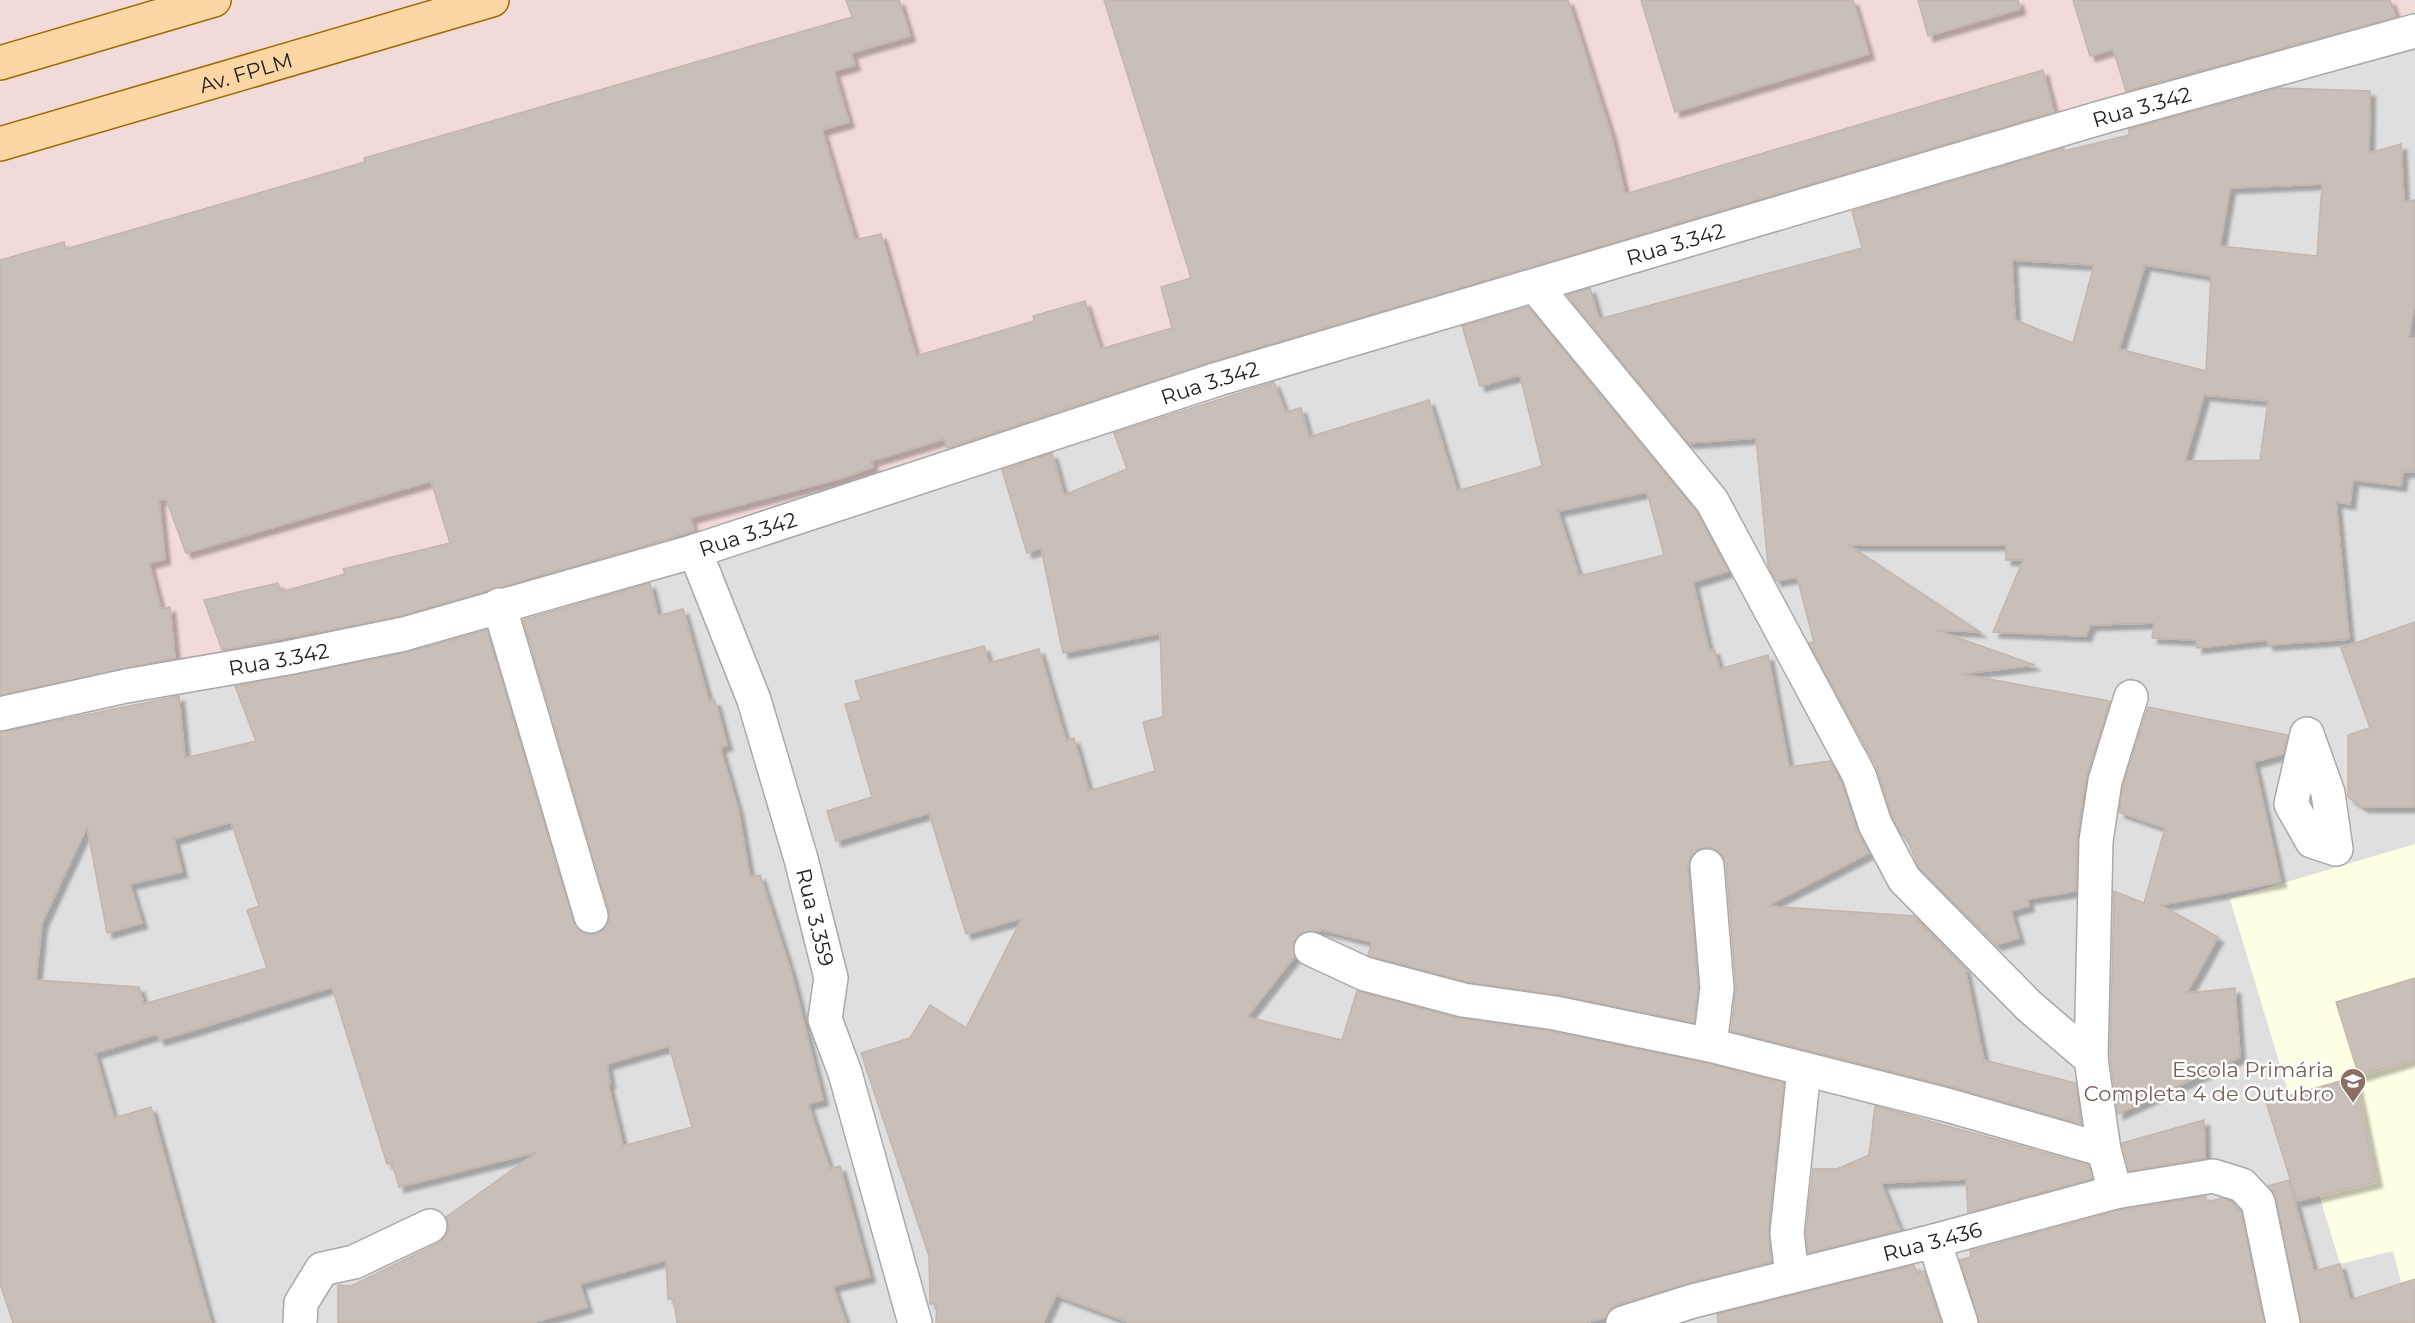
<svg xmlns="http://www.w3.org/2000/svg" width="2415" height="1323" font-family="Montserrat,sans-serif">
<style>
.residential{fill:#e0dfdf}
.commercial{fill:#f2dad9}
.education{fill:#ffffe5}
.building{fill:#c7bfb8;stroke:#c4b6ab;stroke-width:1.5;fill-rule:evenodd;filter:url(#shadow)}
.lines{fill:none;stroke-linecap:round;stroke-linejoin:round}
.minor-casing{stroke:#a9a9a9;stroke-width:36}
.major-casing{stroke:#a06b00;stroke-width:36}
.minor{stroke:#fff;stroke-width:33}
.major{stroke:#fcd6a4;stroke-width:33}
.labels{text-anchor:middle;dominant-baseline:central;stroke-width:5;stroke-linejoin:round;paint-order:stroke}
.street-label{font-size:21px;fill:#222;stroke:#fff}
.education-label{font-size:21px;fill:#785e54;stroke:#fff;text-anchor:end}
</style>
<defs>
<filter id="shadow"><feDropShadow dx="5.5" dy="5.5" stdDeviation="1.5" flood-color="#0004"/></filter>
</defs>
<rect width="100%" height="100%" fill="#f2efe9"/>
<path class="residential" d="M2415,31v1292h-2415v-609z"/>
<path class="commercial" d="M0,0h2415v31l-1720,520 -695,163z"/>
<path class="education" d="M2415,844v479h-3l-19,-72 -53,13 -110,-365z"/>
<g class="building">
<path d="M846,0h53l11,36 -59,17 4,12 -21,6 15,51 -27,8 33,110 26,-6 35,122 118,-35 -1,-5 52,-15 15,48 72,-21 -11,-41 30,-9 -87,-278h464l43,134 14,60 418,-124 11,42 -841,249 -266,87 -3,-9 -73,22 2,6 -31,11 -152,40 4,12 -23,8 -271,78 -178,34 -18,-50 74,-17 3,9 64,-18 -2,-5 107,-26 -19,-62 -245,72 -20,-54 -7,1 6,59 -16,4 12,46 9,-2 5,51 -175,37v-435l64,-18 2,7 299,-87 -1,-4 488,-141z"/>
<path d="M1641,0h212l16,54 -194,58z"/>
<path d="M1918,0h100l2,9 -92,27z"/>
<path d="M2073,0h317l6,17 -270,74 -13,-42 -23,7z"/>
<path d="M2279,88l91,3 -1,62 32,-9 3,57 11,-1v98l-6,40h6v134h-12l-2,14 -48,-6 -3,24 -14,-2 13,137 -81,6 -1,-5 -70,8 -1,-8 -44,-2 2,-15 -64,2 -4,11 -93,-4 30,-72h-17v-15h-157l131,87 -44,-2 99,35 -74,9 149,27 -24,77 -9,60 -1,53 -49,8 2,7 -18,5 8,27 -23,7 -77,-77 -14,-33 -3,1 -10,-19 -16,-51 -67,-123 5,-1 -17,-65 -21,4 -8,-16 -12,-127 -68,5 -121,-148 23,-7 9,31 263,-71 -10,-37 212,-63v3l65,-16v-6zM2322,184l-5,72 -97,-10 10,-58zM2012,260l82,5 -21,78 -58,-23zM2145,265l66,11 -5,95 -87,-22zM2205,392v3l63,6 -8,59 -75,1z"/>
<path d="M1528,307l168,204 33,60 -36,11 16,68 5,-1 6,20 48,-14 21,112 41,-6 12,21 15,48 12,23 -102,53 147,10 51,52 19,92 92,23 5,41 -129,-37 -221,-56 5,-44 -10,-123 -3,-8 -7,-7 -11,-2 -8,3 -7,7 -2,10 10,121 -4,35 -135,-28 -92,-13 -96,-26 -3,-1 4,-13 -50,-12 -22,4 -6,8v15l-47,60 95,23 15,-49 101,27 94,13 154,32 78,20 -16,148 4,31 -84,21 -71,22 -7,5 -4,7 -21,6h-454l-75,-28 -13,28h-107l1,-19h-7l-1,-48 -68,-203 49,-15 20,-33 36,23 56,-110 -56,16 -37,-121 -93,28 -9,-30 45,-14 -27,-93 16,-4 -6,-19 129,-35 5,17 50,-14 27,92 8,-3 15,53 66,-20 -12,-49 20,-5 -3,-84 -97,20 -22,-105 -14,5 -25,-83 50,-17 12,42 63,-26 -13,-36 160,-51 11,30 16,-4 8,29 120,-37 28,91 85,-25 -22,-91 -40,11 -18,-60zM1647,492l17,63 -85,21 -21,-65z"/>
<path d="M650,583l8,33 25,-7 26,92 6,-1 12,45 -7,2 18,62 12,68 10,-2 32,100 31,125 -15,4 22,65 10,-3 30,111 -37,9 13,37h-169l-3,-24h-6l-2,-39 -86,24 7,23 -55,16h-194v-38l13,1 88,-43 6,-6 4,-9 -3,-11 91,-65 -138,35 -7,-25 -5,2 -55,-177 -151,47 -22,6 -2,-6 -62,19 19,65 37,-11 60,216h-198l-13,-39v-552l179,-36 6,62 71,-17 -21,-55 173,-34 79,-22 86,291 6,9 7,4h10l9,-6 4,-8v-9l-86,-291zM231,822l28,84 -12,4 20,58 -123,36 -5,-17 -103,-7 6,-57 45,-96 20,106 35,-10 -12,-39 52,-12 -8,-33zM669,1046l23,81 -69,19 -15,-62 2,-1 -3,-19z"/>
<path d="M2415,622v185h-52l-15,-10v-62l22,-7 -29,-80z"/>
<path d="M2148,707l140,28 -5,19 -29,8 27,120 -120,23 57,32 -31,56 48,-5 5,69 -122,57 -8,-56 4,-167 30,12 21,-75 -46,-16 4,-27z"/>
<path d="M2415,978v81l-56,17 -23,-74z"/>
<path d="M2355,1077l22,105 -80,19 -31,-99z"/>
<path d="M1875,1106l214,59 3,14 -124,33 -2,-33 -85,4 19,47 -92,23 -2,-20 7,-64h24l32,-14z"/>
<path d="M2204,1120l1,38 -76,13 -7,-28z"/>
<path d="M2289,1180l25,91 26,-7 10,36 65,-21v44h-114l-25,-125 -8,-12z"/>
<path d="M2206,1196v6l16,-4 10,3 9,10 23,112h-285l-19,-63 11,-3 -1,-6 149,-41z"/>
<path d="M1914,1265l3,8 7,-2 17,52h-223l-1,-9z"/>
</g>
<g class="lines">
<g class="minor-casing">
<g id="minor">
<path d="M1535,286l177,215 147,274 16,49 29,55 125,127 62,53 13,91 11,42"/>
<path id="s1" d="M695,551l59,149 47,159 30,119 -6,41 20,54 70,250"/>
<path d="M499,605l92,311"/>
<path id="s2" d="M0,714l126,-28 161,-28 117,-24 291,-83 523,-172 885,-262 312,-86"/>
<path d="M2307,734l21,59 8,56 -24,-8 -21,-37z"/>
<path d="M1707,866l10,122 -7,57"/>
<path d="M1311,949l54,25 98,26 92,13 155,32 237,60 157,45"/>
<path d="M2091,1059l5,-218 9,-60 26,-84"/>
<path d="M1934,1241l27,82"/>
<path d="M1792,1276l-5,-43 17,-164"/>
<path d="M300,1323l1,-20 21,-34 32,-7 76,-36"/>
<path id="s3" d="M1623,1323l70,-22 241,-60 181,-49 98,-16 29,9 16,17 25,121"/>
</g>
</g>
<g class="major-casing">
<g id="major">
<path d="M0,63l214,-63"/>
<path id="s4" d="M0,144l492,-144"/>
</g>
</g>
<use href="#minor" class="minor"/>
<use href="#major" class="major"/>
</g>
<defs>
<g id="school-pin" transform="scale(1.35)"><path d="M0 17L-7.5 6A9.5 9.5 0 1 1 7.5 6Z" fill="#8d6e63" stroke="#fff"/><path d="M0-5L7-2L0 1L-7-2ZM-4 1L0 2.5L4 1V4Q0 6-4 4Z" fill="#fff"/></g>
</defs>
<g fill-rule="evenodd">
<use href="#school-pin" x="2353" y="1081"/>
</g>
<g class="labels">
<g class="street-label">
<text stroke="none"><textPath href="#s4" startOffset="256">Av. FPLM</textPath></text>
<text stroke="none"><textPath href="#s2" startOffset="2228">Rua 3.342</textPath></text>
<text stroke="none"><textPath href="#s2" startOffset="1742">Rua 3.342</textPath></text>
<text stroke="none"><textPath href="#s2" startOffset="1256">Rua 3.342</textPath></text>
<text stroke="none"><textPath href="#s2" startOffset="770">Rua 3.342</textPath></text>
<text stroke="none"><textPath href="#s2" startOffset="284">Rua 3.342</textPath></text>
<text stroke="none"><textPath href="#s1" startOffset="386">Rua 3.359</textPath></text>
<text stroke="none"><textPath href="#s3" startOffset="320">Rua 3.436</textPath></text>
</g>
<g class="education-label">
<text x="2334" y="1069">Escola Primária<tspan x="2334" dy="24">Completa 4 de Outubro</tspan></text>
</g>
</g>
</svg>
